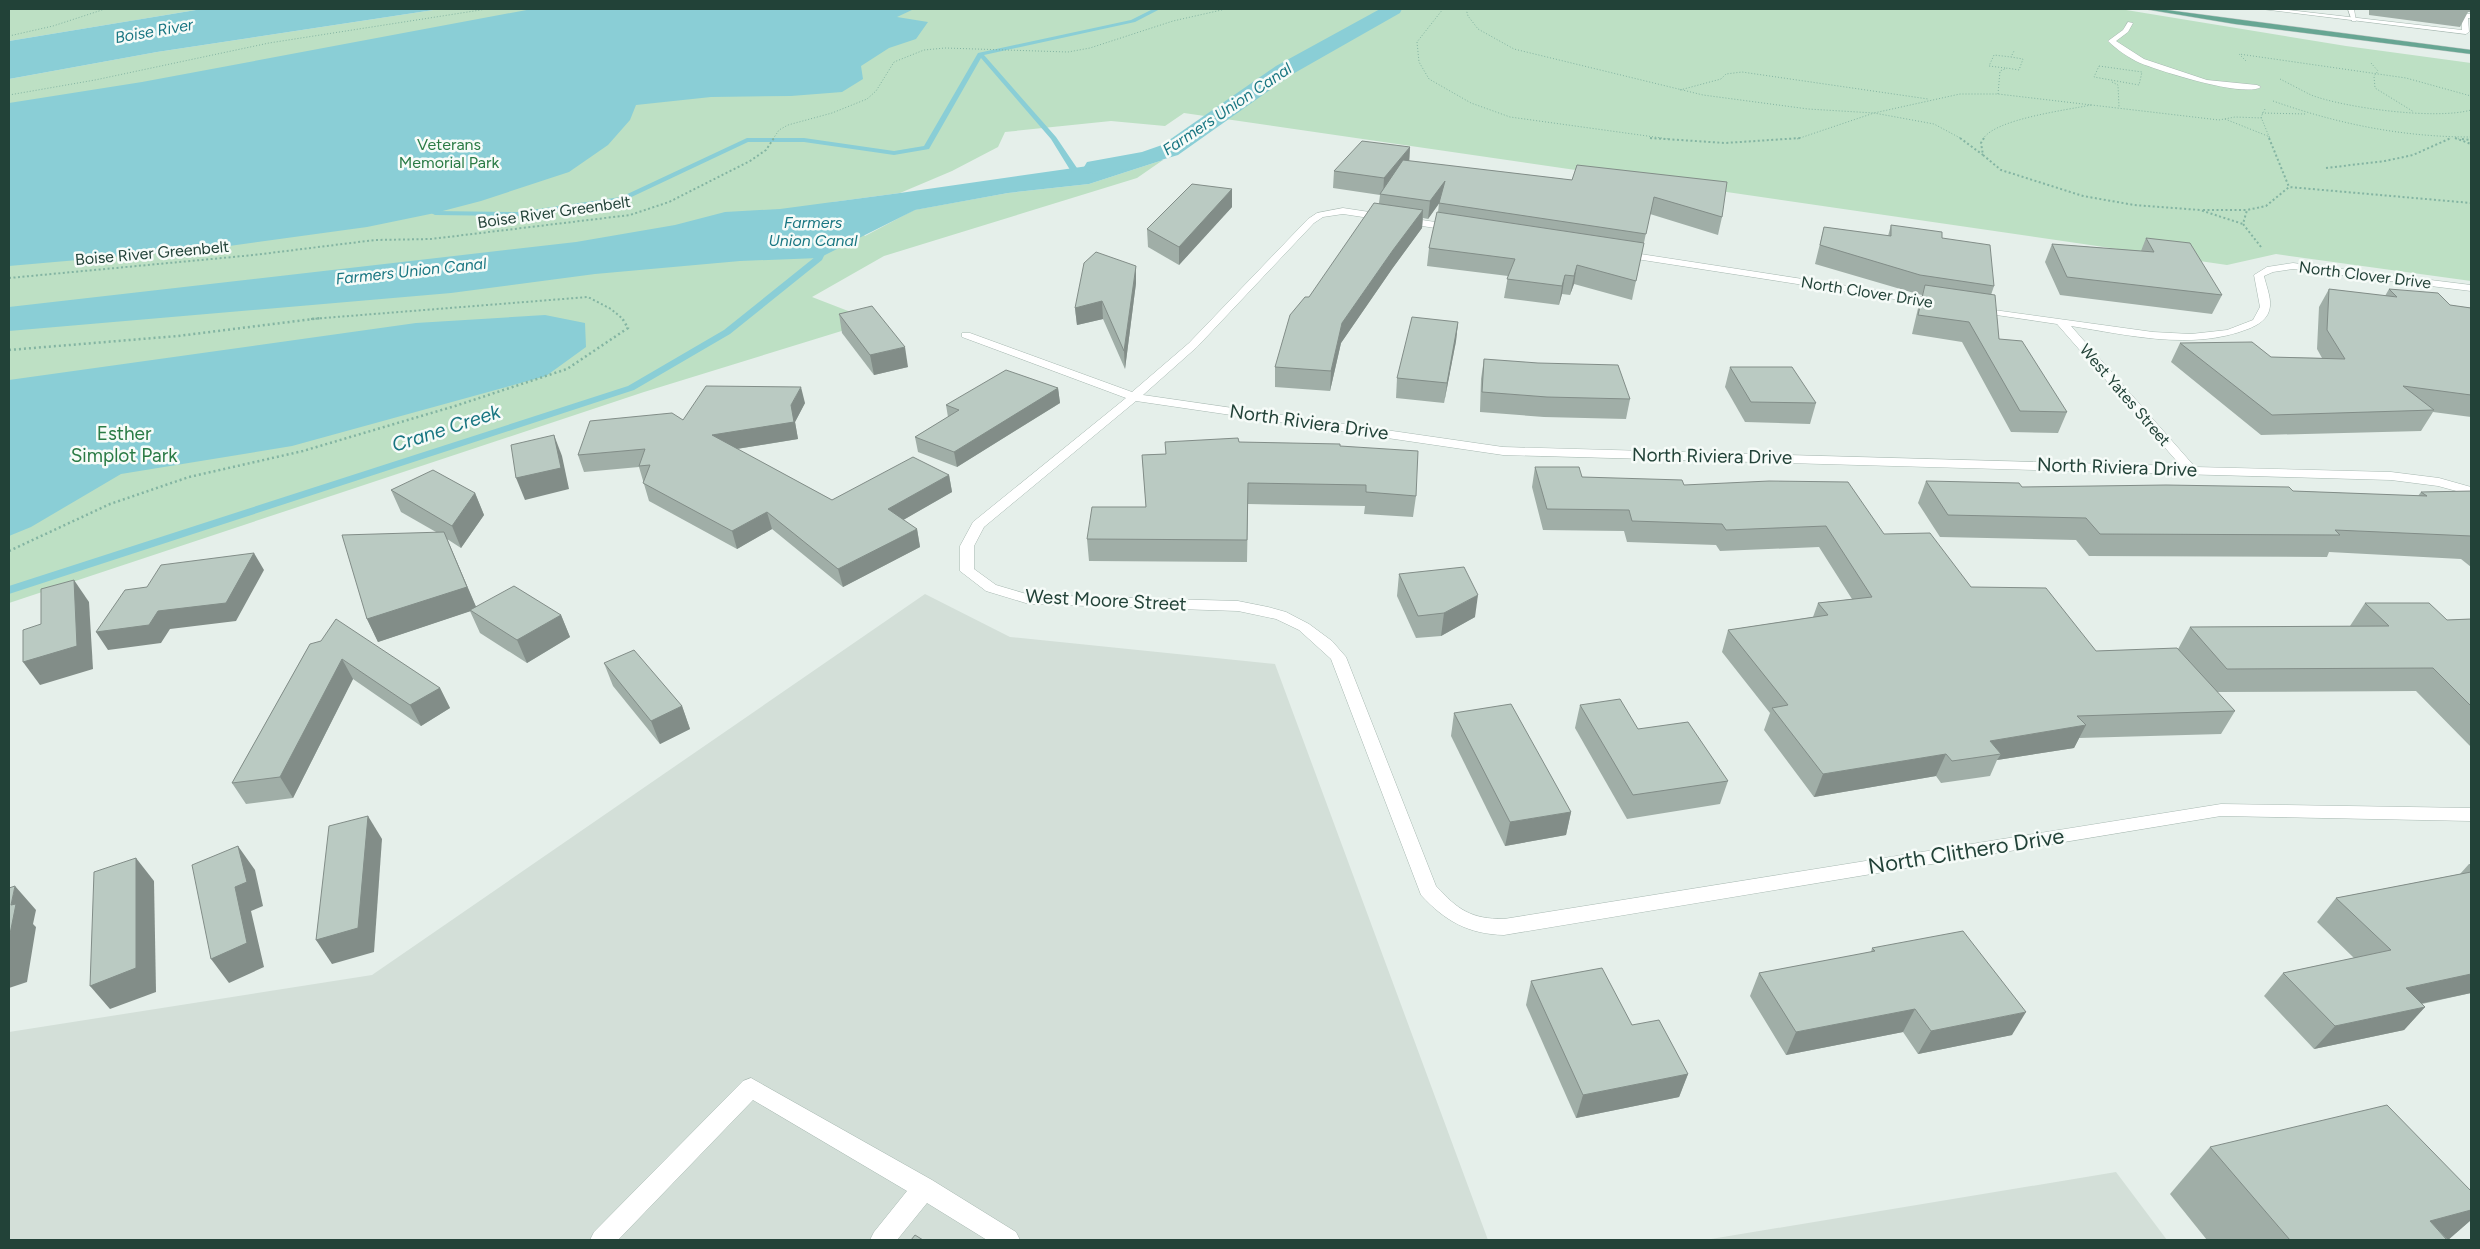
<svg xmlns="http://www.w3.org/2000/svg" width="2480" height="1249" font-family="Figtree,sans-serif">
<style>
.built{fill:#d3dfd8}
.green{fill:#bde0c4}
.water{fill:#8aced6}
.lines{fill:none;stroke-linecap:round;stroke-linejoin:round}
.stream{fill:#8aced6;fill-rule:evenodd}
.canal{fill:#8aced6;fill-rule:evenodd}
.service-casing{stroke:#a7b8b1;stroke-width:1}
.minor-casing{stroke:#a7b8b1;stroke-width:1}
.primary-casing{stroke:#c1cac7;stroke-width:1}
.path-far2{stroke:#83b4a2;stroke-width:1;stroke-dasharray:1 2;stroke-linecap:butt}
.path-far1{stroke:#83b4a2;stroke-width:2;stroke-dasharray:2 2.5;stroke-linecap:butt}
.path{stroke:#83b4a2;stroke-width:2.5;stroke-dasharray:2 3;stroke-linecap:butt}
.service{fill:#fff;fill-rule:evenodd}
.minor{fill:#fff;fill-rule:evenodd}
.primary{fill:#67a693;fill-rule:evenodd}
.wall{fill:#a0aea7}
.shaded-wall{fill:#828d88}
.building{fill:#bacac2;stroke:#828d88}
.labels{text-anchor:middle;dominant-baseline:central;stroke-width:5;stroke-linejoin:round;paint-order:stroke}
.far-water-label{font-size:16px;font-style:italic;fill:#197682;stroke:#f6fbf8}
.far-park-label{font-size:16px;fill:#2a7b45;stroke:#f6fbf8}
.far-street-label{font-size:16px;fill:#224238;stroke:#f6fbf8}
.street-label{font-size:19px;fill:#224238;stroke:#f6fbf8}
.park-label{font-size:19px;fill:#2a7b45;stroke:#f6fbf8}
.water-label{font-size:20px;font-style:italic;fill:#197682;stroke:#f6fbf8}
.near-street-label{font-size:22px;fill:#224238;stroke:#f6fbf8}
</style>
<rect width="100%" height="100%" fill="#e5efea"/>
<g class="built">
<path d="M925,594l85,43 265,27 213,576h-1479v-208l363,-57z"/>
<path d="M2116,1172l51,68h-462z"/>
</g>
<g class="green">
<path d="M9,9h193l-193,32z"/>
<path d="M440,9h1680l226,37 125,17v218l-195,-27 -49,11 -1043,-152 -19,13 -54,-5 -106,11 -7,15 -46,24 -52,22 -67,9 32,34 49,-26 94,-17 81,-9 74,-24 -26,18 -253,78 -72,41 62,24 -230,71 -635,211v-524l148,-27z"/>
</g>
<g class="water">
<path d="M202,9h238l-283,43 -148,27v-38z"/>
<path d="M532,9h382l-17,8 31,5 -12,17 -27,9 -28,18 2,13 -21,13 -51,4 -80,1 -75,8 -6,15 -22,25 -39,27 -88,29 -46,12 -68,14 -152,21 -206,18v-163l133,-21z"/>
<path d="M1146,153l17,7 -74,24 -81,9 -93,17 -96,48 -79,3 -145,13 -144,19 -442,38v-24l567,-65 99,-17 50,-13 55,-3 120,-16 188,-27z"/>
<path d="M545,315l40,8 1,24 -40,29 -254,70 -171,28 -90,53 -22,9v-156l407,-57z"/>
</g>
<g class="lines">
<g class="stream">
<path d="M1153,9h7l-25,13 -151,33 72,82 23,34 -1,2h-6l-21,-34 -70,-81 -52,91 -35,6 -90,-13h-56l-125,59 -105,15 -83,-1 -4,-2 4,-2 83,1 103,-15 126,-59h57l90,13 30,-5 54,-93 153,-33z"/>
<path d="M823,241l7,2 -8,17 -92,74 -96,56 -625,204v-8l619,-200 96,-56 91,-73z"/>
</g>
<path class="canal" d="M1380,9h22l-2,4 -109,62 -113,80 -44,13 -38,6 -9,-2 -3,-5 3,-5 55,-10 20,-7 114,-79z"/>
<g class="service-casing">
<g id="service">
<path d="M2348,9h6l2,12h-4z"/>
<path d="M2128,22l5,1 -5,9 -12,9 28,18 63,21 50,5 4,2c-17,11 -101,-16 -121,-24 -11,-5 -24,-14 -32,-22l15,-11z"/>
<path d="M751,1078l181,102 84,52 4,8h-33l-60,-37 -30,37h-27l4,-8 33,-41 -154,-91 -135,140h-28l4,-8 149,-151z"/>
</g>
</g>
<g class="minor-casing">
<g id="minor">
<path d="M2262,9h18l182,21v-16h9v4h-3l1,14 -3,2z"/>
<path d="M1343,208l112,17 5,3 -5,3 -112,-17 -20,3 -9,6 -117,124 -54,48 360,52 678,19 -124,-142 -81,-12 -4,-1v-4l181,25 38,2 36,-4 26,-10 7,-13 -6,-32 13,-8 26,-4 178,22v6l-178,-22 -20,3 -9,4c2,9 7,21 6,30 -1,13 -12,19 -22,23 -56,22 -120,6 -177,-3l124,141 196,5 48,6 32,9v8l-33,-9 -47,-6 -888,-25 -367,-54 -152,126 -10,19v23l22,16 34,10 208,6 30,6 18,5 23,12 23,17 14,16 90,229c22,24 35,33 68,33l717,-115 250,4v13l-250,-5 -717,119c-36,-1 -59,-14 -83,-40l-90,-236 -32,-29 -23,-11 -38,-8 -209,-7 -43,-13 -26,-20v-25l13,-24 153,-124 -164,-61v-4h8l162,59 57,-49 119,-124 9,-6z"/>
<path d="M1621,251l318,49 5,3 -5,3 -322,-50v-4z"/>
</g>
</g>
<g class="primary-casing">
<path id="primary" d="M2145,9h14l312,41v4l-236,-30z"/>
</g>
<g class="path-far2">
<path d="M1443,9l-26,33 2,20 10,17 42,24 39,14 159,22"/>
<path d="M1466,9l2,7 10,13 36,20 189,46 105,14 66,4 86,-19h38l221,26 16,-3 27,1"/>
<path d="M9,36l44,-10 52,-17"/>
<path d="M2246,61l-7,-7 167,24 65,18"/>
<path d="M2371,63l7,8 -4,5 1,12 39,24"/>
<path d="M2099,66l43,6 -3,13 -45,-8z"/>
<path d="M2005,68l-16,-2 5,-11 17,2"/>
<path d="M2280,79c10,5 21,11 31,16 34,13 125,25 160,15"/>
<path d="M2112,82l6,3 1,22"/>
<path d="M1680,90l41,-11 5,-5 16,-2 186,27"/>
<path d="M1998,94l2,-23 7,-3 12,2 4,-11 -12,-2 3,-6"/>
<path d="M9,95l86,-15 174,-37 218,-34"/>
<path d="M2273,101c65,23 129,36 198,36"/>
<path d="M2265,109l-4,8 9,22"/>
<path d="M2262,113l44,1"/>
<path d="M2225,119l45,18"/>
<path d="M2455,138l4,1"/>
<path d="M773,139l6,-9 9,-5 44,-12 35,-14 9,-8 18,-29 30,-12 21,-2 123,4 22,-4 83,-27 53,-12"/>
<path d="M1797,139l77,-26 60,11 28,15"/>
<path d="M1983,139c12,-20 84,-29 108,-34"/>
<path d="M2448,139l3,-1"/>
<path d="M2462,139h3"/>
</g>
<g class="path-far1">
<path d="M1650,138l75,5 76,-5"/>
<path d="M1960,138l23,17"/>
<path d="M1984,138l-3,5 2,12 18,15 82,26 51,9 66,5 43,14"/>
<path d="M2269,138l20,49"/>
<path d="M2455,138l16,6"/>
<path d="M2462,139l9,1"/>
<path d="M2326,168l59,-7 28,-6 38,-17"/>
<path d="M2203,210h43"/>
<path d="M2261,247l-18,-23 4,-14 19,-4 23,-19 182,16"/>
<path d="M9,278l245,-23 121,-15 56,-1 199,-24 39,-13 81,-41 16,-11 8,-12"/>
<path d="M311,319l277,-22 23,12 12,10"/>
</g>
<g class="path">
<path d="M9,350l169,-14 143,-18"/>
<path d="M9,551l101,-47 79,-27 114,-26 152,-45 112,-37 61,-41 -6,-10"/>
</g>
<use href="#service" class="service"/>
<use href="#minor" class="minor"/>
<use href="#primary" class="primary"/>
</g>
<g class="wall">
<path d="M2369,9h102v4v-1h-3l-8,15 -91,-12z"/>
<path d="M2471,18v10l-1,-8z"/>
<path d="M1410,147l-1,14 163,19 5,-15 145,52 -4,18 -68,-21 -18,86 -58,-16 -4,11 -8,-1 -3,11 -55,-7 4,-22 -81,-10 2,-18 9,-36 1,-9 -11,16 -5,-1 -1,10 -30,41 -51,74 -11,48 -55,-4v-20l34,-70 70,-94 1,-8 -47,-7 1,-17z"/>
<path d="M1232,189v18l-53,58 -31,-18 -1,-18z"/>
<path d="M1891,225l51,13 52,48 -3,9 8,44 68,73 -9,21 -47,-1 -49,-90 -50,-8 7,-30 3,-9 -8,-2 -99,-29 9,-37 64,9z"/>
<path d="M2146,238l76,57 -10,19 -152,-19 -15,-33 7,-18 89,7z"/>
<path d="M1136,266v17l-11,86 -22,-50 -26,6 -2,-17z"/>
<path d="M2329,289l56,7 4,-7 61,16 21,3v109l-38,-5 -12,19 -160,4 -90,-73 9,-19 91,14 51,1 -5,-9 2,-42z"/>
<path d="M839,314l69,53 -34,8 -32,-42z"/>
<path d="M1458,322l-2,19 -12,62 -48,-5 1,-20z"/>
<path d="M1484,359l146,40 -4,20 -82,-2 -64,-5 1,-33z"/>
<path d="M1730,367l86,36 -6,21 -65,-2 -20,-35z"/>
<path d="M1058,388l2,15 -103,64 -39,-15 -3,-15 33,-20 -2,-12z"/>
<path d="M805,403l-10,19 3,17 -61,10 95,51 117,-25 3,17 -49,28 14,9 3,18 -77,40 -71,-58 -35,20 -88,-48 -10,-34 -55,5 -6,-17 105,-35z"/>
<path d="M1239,442l101,4 76,50 -3,21 -49,-3 1,-8 -117,-2 -1,58 -158,-1 -2,-22 59,-32 -4,-52 24,-1z"/>
<path d="M1535,467l47,10 102,8 200,49 87,53 125,64 82,-2 12,-22 161,-1h-1l15,-23 82,17 24,-1v128l-55,-56 -199,1 18,19 -14,23 -142,4 -5,10 -77,12 -7,16 -49,7 -5,-7 -122,21 -50,-67 6,-17 -48,-61 6,-22 85,-13 5,-14 34,-4 -33,-52 -99,4 -4,-6 -89,-3 -3,-11 -81,-1 -11,-43z"/>
<path d="M1926,481l96,6 271,4 125,5 3,-4 50,-1v76l-10,-8 -132,-7 -2,5 -238,-1 -13,-16 -136,-3 -22,-34z"/>
<path d="M391,490l84,3 9,22 -23,33 -14,-9 29,68 85,8 9,22 -43,26 -47,-30 -10,-22 -92,31 -11,-23 69,-87 -35,-20z"/>
<path d="M1399,574l76,43 -34,19 -25,2 -19,-42z"/>
<path d="M310,644l130,44 10,20 -29,18 -68,-47 -60,119 -47,6 -14,-21z"/>
<path d="M604,663l78,43 8,23 -30,15 -47,-58z"/>
<path d="M1580,705l58,24 90,52 -8,23 -93,15 -52,-91z"/>
<path d="M1454,713l117,99 -5,23 -61,11 -54,-110z"/>
<path d="M2469,864h2v129l-49,11 3,3 -21,23 -90,19 -50,-53 19,-23 71,-15 -37,-36 19,-24 124,-24z"/>
<path d="M1872,948l140,87 -94,19 -15,-22 -117,23 -36,-59 9,-23 112,-21z"/>
<path d="M1531,981l101,44 56,49 -9,23 -103,21 -50,-113z"/>
<path d="M2210,1147l261,44v29l-23,20h-241l-37,-46z"/>
</g>
<g class="shaded-wall">
<path d="M1410,147l-1,17 -26,31 1,-17z"/>
<path d="M1445,181l-2,17 -15,21 2,-18z"/>
<path d="M1232,189v18l-53,58v-18z"/>
<path d="M1423,210l-1,18 -30,41 -51,74 -11,48 1,-20 11,-48 51,-73z"/>
<path d="M1577,265l-3,19 -4,11 4,-19z"/>
<path d="M1136,266v17l-11,86 -1,-18z"/>
<path d="M1565,275l-3,19 -3,11 3,-19z"/>
<path d="M1102,301l1,18 -26,6 -2,-17z"/>
<path d="M1458,322l-2,19 -12,62 3,-20z"/>
<path d="M905,347l3,20 -34,8 -4,-20z"/>
<path d="M801,387l4,16 -10,19 3,17 -81,13 -5,-17 79,-30z"/>
<path d="M1058,388l2,15 -103,64 -3,-15z"/>
<path d="M554,435l8,21 7,33 -44,11 -9,-22z"/>
<path d="M949,475l3,17 -61,35 -3,-18z"/>
<path d="M475,493l9,22 -23,33 -9,-22z"/>
<path d="M767,512l5,17 -35,20 -5,-18z"/>
<path d="M917,529l3,18 -77,40 -5,-18z"/>
<path d="M444,532l33,77 -99,33 -11,-23z"/>
<path d="M254,553l10,17 -28,51 -66,8 -9,14 -53,7 -12,-18 62,-21z"/>
<path d="M74,580l15,22 4,67 -53,16 -17,-23z"/>
<path d="M1478,595l-3,22 -34,19 3,-23z"/>
<path d="M561,615l9,22 -43,26 -10,-23z"/>
<path d="M342,659l11,20 -60,119 -13,-21z"/>
<path d="M440,688l10,20 -29,18 -11,-21z"/>
<path d="M682,706l8,23 -30,15 -9,-23z"/>
<path d="M2086,725l-12,23 -77,12 4,-6 -11,-13z"/>
<path d="M1946,754l-10,22 -122,21 9,-23z"/>
<path d="M1571,812l-5,23 -61,11 5,-24z"/>
<path d="M368,816l14,23 -8,113 -42,12 -16,-24z"/>
<path d="M238,846l17,24 8,36 -12,5 13,56 -35,16 -18,-24z"/>
<path d="M136,858l18,23 2,111 -46,17 -20,-23z"/>
<path d="M15,886l21,24 -3,14 3,3 -9,55 -18,6v-49l2,-34z"/>
<path d="M2471,974v19l-86,18 21,-23z"/>
<path d="M2425,1007l-21,23 -90,19 21,-23z"/>
<path d="M1915,1009l-12,23 -117,23 10,-23z"/>
<path d="M2026,1012l-14,23 -94,19 13,-23z"/>
<path d="M1688,1074l-9,23 -103,21 7,-23z"/>
<path d="M2471,1210v10l-23,20 -18,-19z"/>
</g>
<g class="building">
<path d="M1362,141l48,6 -26,31 -50,-7z"/>
<path d="M1403,160l169,20 5,-15 150,17 -5,35 -68,-20 -8,37 -207,-31 6,-22 -15,20 -50,-7z"/>
<path d="M1192,184l40,5 -53,58 -32,-18z"/>
<path d="M1374,203l49,7 -30,40 -51,73 -11,48 -56,-4 15,-52 15,-18h4z"/>
<path d="M1437,212l207,31 -8,38 -59,-16 -3,11 -9,-1 -3,11 -55,-7 8,-20 -86,-11z"/>
<path d="M1891,225l51,7v6l48,7 4,41 -74,-11 -100,-30 4,-18 67,9z"/>
<path d="M2146,238l44,5 32,52 -155,-18 -15,-33 102,8z"/>
<path d="M1096,252l40,14 -12,85 -22,-50 -27,7 9,-45z"/>
<path d="M1925,285l70,10 4,44 23,2 45,71 -47,-1 -51,-89 -51,-7z"/>
<path d="M2329,289l68,8 -8,-8 49,4 12,12 21,3v87l-68,-9 31,24 -162,5 -92,-72 72,-1 19,15 74,2 -18,-29z"/>
<path d="M872,306l33,41 -35,8 -31,-41z"/>
<path d="M1412,317l46,5 -11,61 -50,-5z"/>
<path d="M1484,359l54,4 80,2 12,34 -83,-2 -65,-5z"/>
<path d="M1730,367h62l24,36 -65,-1z"/>
<path d="M1006,370l52,18 -104,64 -39,-15 44,-27 -13,-5z"/>
<path d="M706,386l95,1 -10,18 3,17 -82,13 120,65 81,-43 36,18 -61,34 29,20 -79,40 -71,-57 -35,19 -89,-48 7,-18 -11,1 6,-17 -67,6 12,-34 82,-8 11,7z"/>
<path d="M554,435l7,33 -45,10 -5,-33z"/>
<path d="M1238,438l1,4 101,2v2l78,5 -2,45 -50,-4v-7l-118,-2 -1,57 -160,-1 5,-32h54l-4,-52 24,-1 -1,-12z"/>
<path d="M1535,467h44l3,10 100,3 2,5 85,-4 79,1 36,52 46,-1 41,54 75,1 50,63 81,-3 58,63 -158,5 9,9 -96,16 11,13 -49,7 -6,-7 -123,20 -51,-66 16,-3 -60,-75 100,-15 -10,-12 54,-6 -46,-71 -100,4 -4,-6 -90,-3 -3,-11 -82,-1z"/>
<path d="M433,470l42,23 -23,33 -61,-36z"/>
<path d="M1926,481l93,2 3,4 144,-2 123,2 4,4 134,5 -6,-4 50,-1v45l-136,-6 5,5 -240,-1 -14,-16 -138,-3z"/>
<path d="M444,532l23,55 -100,32 -25,-84z"/>
<path d="M254,553l-28,50 -68,8 -9,14 -53,7 29,-42 22,-3 14,-22z"/>
<path d="M1464,567l14,28 -34,18 -26,3 -19,-42z"/>
<path d="M74,580l3,66 -54,16v-32l18,-6v-35z"/>
<path d="M514,586l47,29 -44,25 -47,-30z"/>
<path d="M2365,603h64l18,17 24,-1v87l-38,-38 -206,1 -37,-42 199,-1z"/>
<path d="M336,619l104,69 -30,17 -68,-46 -62,118 -48,6 78,-139 11,-3z"/>
<path d="M634,650l48,56 -31,15 -47,-58z"/>
<path d="M1620,699l18,30 50,-7 40,59 -95,14 -53,-90z"/>
<path d="M1511,704l60,108 -61,10 -56,-109z"/>
<path d="M368,816l-10,112 -42,12 13,-114z"/>
<path d="M238,846l9,36 -12,5 12,56 -36,16 -19,-94z"/>
<path d="M136,858v110l-46,18 4,-114z"/>
<path d="M2471,872v102l-65,14 19,19 -90,19 -52,-53 108,-23 -55,-52z"/>
<path d="M15,886l-4,19 5,-1 -7,35v-51z"/>
<path d="M1963,931l63,81 -95,19 -16,-22 -119,23 -37,-59 116,-22 -3,-3z"/>
<path d="M1602,968l30,57 27,-5 29,54 -105,21 -52,-114z"/>
<path d="M2387,1105l84,86v19l-41,11 17,19h-157l-80,-93z"/>
<path d="M915,1235l8,5h-12z"/>
</g>
<g class="labels">
<g class="far-water-label">
<text transform="translate(154 31) rotate(-10)">Boise River</text>
<text transform="translate(1227 109) rotate(-34)">Farmers Union Canal</text>
<text x="813" y="222">Farmers<tspan x="813" dy="18">Union Canal</tspan></text>
<text transform="translate(411 271) rotate(-6)">Farmers Union Canal</text>
</g>
<g class="far-park-label">
<text x="449" y="144">Veterans<tspan x="449" dy="18">Memorial Park</tspan></text>
</g>
<g class="far-street-label">
<text transform="translate(554 212) rotate(-8)">Boise River Greenbelt</text>
<text transform="translate(152 253) rotate(-5)">Boise River Greenbelt</text>
<text transform="translate(2365 275) rotate(7)">North Clover Drive</text>
<text transform="translate(1867 292) rotate(9)">North Clover Drive</text>
<text transform="translate(2125 395) rotate(49)">West Yates Street</text>
</g>
<g class="street-label">
<text transform="translate(1309 422) rotate(8)">North Riviera Drive</text>
<text transform="translate(1712 456) rotate(1)">North Riviera Drive</text>
<text transform="translate(2117 467) rotate(2)">North Riviera Drive</text>
<text transform="translate(1106 600) rotate(3)">West Moore Street</text>
</g>
<g class="park-label">
<text x="124" y="433">Esther<tspan x="124" dy="22">Simplot Park</tspan></text>
</g>
<g class="water-label">
<text transform="translate(446 428) rotate(-18)">Crane Creek</text>
</g>
<g class="near-street-label">
<text transform="translate(1966 851) rotate(-9)">North Clithero Drive</text>
</g>
</g>
<rect width="2480" height="1249" fill="none" stroke="#224238" stroke-width="20"/>
</svg>
